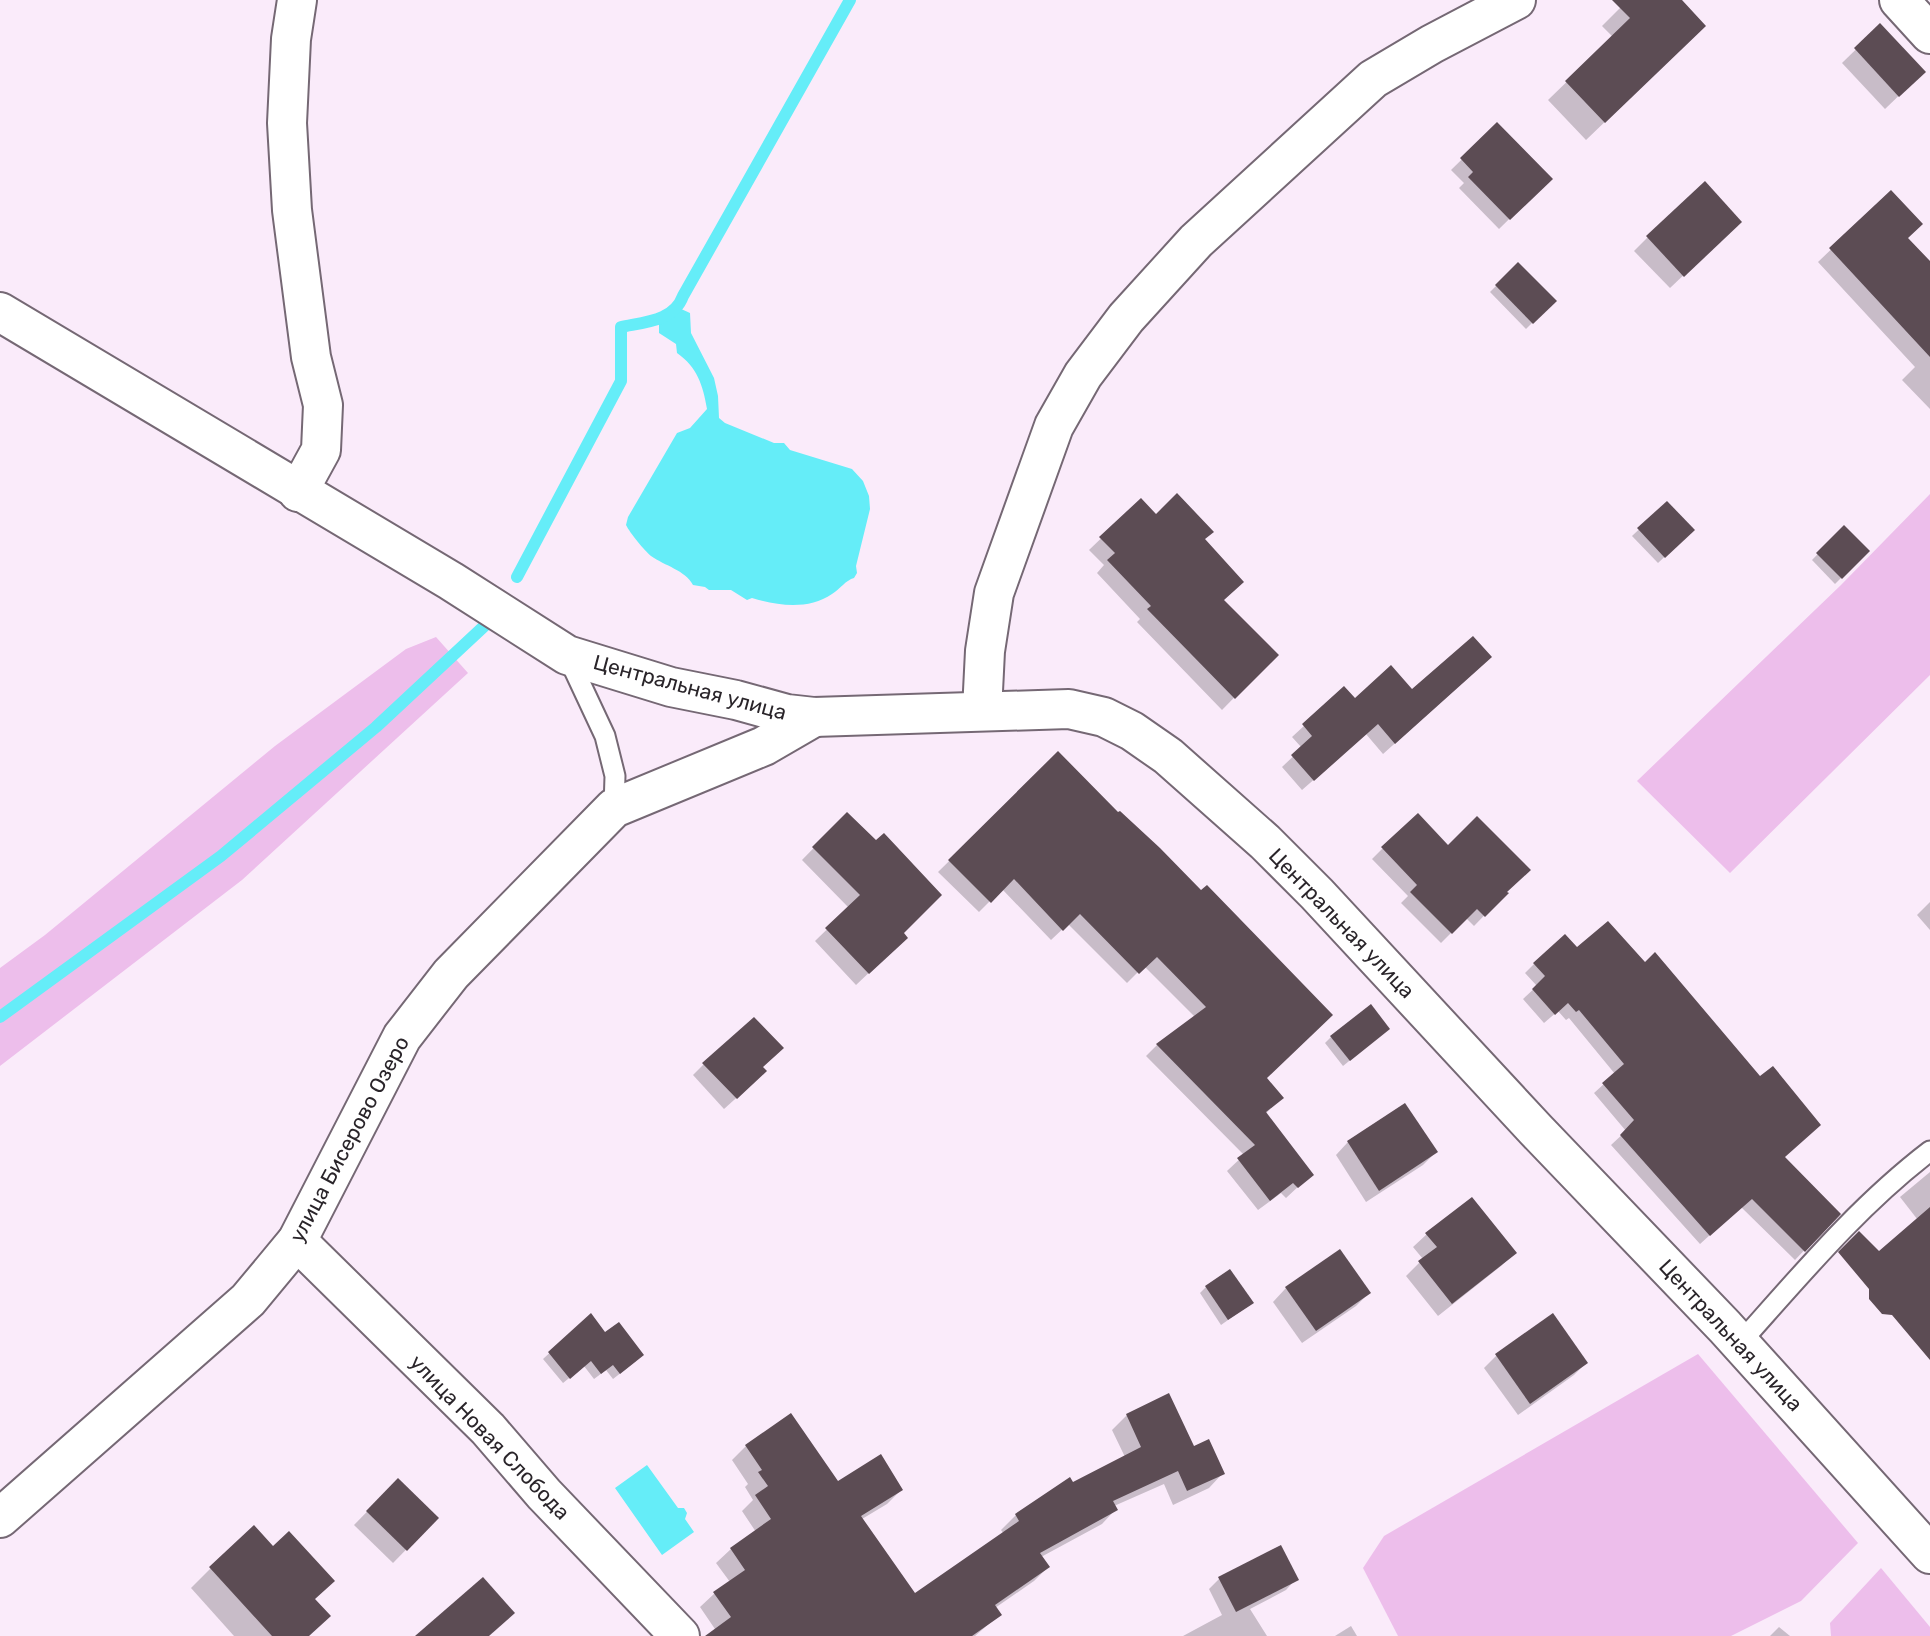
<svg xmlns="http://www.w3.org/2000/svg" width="1930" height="1636" font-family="Rubik,sans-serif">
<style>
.green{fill:#edbeeb}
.water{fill:#65edf8}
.shadow{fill:#0003}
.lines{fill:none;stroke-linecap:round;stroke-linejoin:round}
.stream{stroke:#65edf8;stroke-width:12}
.building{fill:#5c4c54}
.lane-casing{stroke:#756874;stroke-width:23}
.street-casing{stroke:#756874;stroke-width:42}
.lane{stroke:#fff;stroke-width:19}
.street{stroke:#fff;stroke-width:38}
.labels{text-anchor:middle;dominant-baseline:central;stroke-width:7;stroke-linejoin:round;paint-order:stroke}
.street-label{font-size:21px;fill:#2a252a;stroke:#fff}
</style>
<rect width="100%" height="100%" fill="#faebfa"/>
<g class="green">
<path d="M1930,494v181l-200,198 -93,-92 204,-196z"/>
<path d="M436,637l32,36 -226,207 -242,186v-98l45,-33 230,-189 131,-97z"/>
<path d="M1698,1354l160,189 -57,58 -70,35h-333l-35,-68 21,-32z"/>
<path d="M1881,1568l49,59v9h-99l-1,-13z"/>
</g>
<g class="water">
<path d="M679,308l11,5 1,20 23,45 4,18 1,22 6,5 49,20h10l6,7 62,19 11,12 6,15 1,13 -14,57 1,7 -3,5c-8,2 -14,11 -22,16 -23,16 -54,12 -80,4l-5,2 -16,-10h-22l-4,-3 -12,-2c-8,-15 -28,-19 -42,-29 -7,-6 -21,-23 -25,-31l2,-8 49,-84 13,-5 17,-19c-4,-24 -10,-42 -30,-56l-1,-9 -17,-11v-14z"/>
<path d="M647,1465l31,43h6l3,5 -2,6 9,13 -32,23 -47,-67z"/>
</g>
<g class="shadow">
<path d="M1628,0h51l7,44 -100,96 -38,-40 65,-63 -11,-11z"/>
<path d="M1880,26l30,59 -25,24 -43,-46z"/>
<path d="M1497,125l53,54 -51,50 -40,-41 5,-5 -13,-13z"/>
<path d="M1891,192l16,46 23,26v145l-28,-29 13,-13 -97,-105z"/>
<path d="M1726,235l-56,53 -36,-37 14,-14z"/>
<path d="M1518,264l36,37 -28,28 -36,-37z"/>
<path d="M1141,500l15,16 47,24 19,61 54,54 -54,55 -85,-88 3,-3 -43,-46 7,-8 -15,-15z"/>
<path d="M1667,503l26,27 -35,33 -26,-27z"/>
<path d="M1844,527l24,24 -33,33 -23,-24z"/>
<path d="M1479,668l-96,86 -17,-20 -64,56 -20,-23 20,-19 -10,-11 52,-48 11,12 57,-10z"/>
<path d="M1058,754l207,324 17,20 -17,16 35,71 -14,13 -5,-5 -23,17 -31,-39 17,-16 -98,-99 11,-11 38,-28 -51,-51 -17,17 -59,-59 -17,16 -49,-51 -23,23 -41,-40z"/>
<path d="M847,814l54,119 -7,16 -38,36 -41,-44 34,-33 -47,-48z"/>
<path d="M1448,847l58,46 -32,33 -8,-8 -25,25 -40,-40 7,-7 -36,-37 10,-10z"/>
<path d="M1930,902v28l-13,-15z"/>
<path d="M1534,964l249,194 48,64 -36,38 -54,-53 -41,37 -89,-99 15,-14 -32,-38 21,-19 -46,-56 -3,2 -8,-9 -14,12 -21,-24 14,-13 -12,-13z"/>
<path d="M1381,1035l-38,31 -18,-23 6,-6z"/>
<path d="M704,1064l50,18 -30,27 -31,-34z"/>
<path d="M1405,1105l31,47 -13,13 -57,37 -30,-47 12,-13z"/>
<path d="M1930,1172v60l-2,1 -28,-36z"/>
<path d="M1427,1234l87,19 -13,13 -63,50 -32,-40 17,-17 -10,-12z"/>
<path d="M1340,1251l29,42 -13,13 -54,37 -29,-41 13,-14z"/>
<path d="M1206,1287l46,16 -31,22 -21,-32z"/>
<path d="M590,1316l15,19 31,26 -23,18 -7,-9 -12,9 -10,-13 -21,17 -20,-24z"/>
<path d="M1496,1356l90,7 -12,12 -56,40 -34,-47z"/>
<path d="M1127,1415l66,33 30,25 -14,15 -36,17 -9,-21 -50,22 2,3 -14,15 -61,33 7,10 -14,14 -39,27 4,7 -24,21h-263l5,-4 -17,-25 15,-14 15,-11 -14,-19 15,-14 25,-17 -14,-21 11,-11 -8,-13 3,-3 -16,-24 14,-14 91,38 64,6 -14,14 -25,15 52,77 90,-62 -3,-4 15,-15 53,-36 3,6 53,-28 -13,-27z"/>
<path d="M398,1480l39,38 -44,45 -39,-38z"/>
<path d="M211,1568l103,32 -6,36h-74l-43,-48z"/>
<path d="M1219,1579h77l-10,11 -36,19 17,27h-84l39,-21 -13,-26z"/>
<path d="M1351,1626l6,10h-22z"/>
<path d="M1779,1627l11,9h-20z"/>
</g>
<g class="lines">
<g class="stream">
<path d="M517,577l104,-196v-54c24,-5 53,-6 62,-31l167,-296"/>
<path d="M0,1017l221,-161 155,-129 118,-110"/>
</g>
</g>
<g class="building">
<path d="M1612,0h70l24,26 -101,97 -40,-42 65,-63z"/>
<path d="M1880,23l46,49 -27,25 -45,-49z"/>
<path d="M1497,122l56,57 -43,41 -42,-43 5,-5 -13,-14z"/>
<path d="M1705,181l37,41 -58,55 -38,-41z"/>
<path d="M1891,190l32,34 -15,14 22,23v96l-101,-109z"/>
<path d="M1518,262l39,39 -24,23 -38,-39z"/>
<path d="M1177,493l37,39 -9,7 39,43 -20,18 55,55 -44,44 -88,-90 4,-3 -44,-46 8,-7 -16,-16 42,-39 15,16z"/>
<path d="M1667,501l28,29 -30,28 -28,-30z"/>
<path d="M1844,525l26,26 -28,28 -26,-26z"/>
<path d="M1473,636l19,21 -97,87 -17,-20 -64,57 -23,-26 21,-19 -10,-12 42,-38 11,12 36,-33 21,24z"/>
<path d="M1058,751l60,61 2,-1 40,37 41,42 6,-5 126,130 -66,63 17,20 -18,14 48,63 -16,13 -5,-5 -23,18 -33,-43 18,-13 -99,-101 50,-37 -49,-50 -18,17 -59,-60 -17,17 -49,-52 -23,24 -43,-43z"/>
<path d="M847,812l29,28 8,-7 58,62 -38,38 4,5 -39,36 -44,-46 35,-33 -48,-48z"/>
<path d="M1418,813l30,32 29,-29 54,54 -24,22 2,1 -24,24 -8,-8 -25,25 -42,-42 7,-7 -36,-38z"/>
<path d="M1608,921l37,41 10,-10 105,124 13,-10 48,59 -36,32 56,57 -36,38 -53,-53 -42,37 -90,-101 14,-15 -32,-37 22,-19 -45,-54 -3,2 -8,-9 -13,12 -23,-26 13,-13 -12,-13 32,-29 12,13z"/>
<path d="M1371,1004l19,25 -40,32 -20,-25z"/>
<path d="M754,1017l30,31 -21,19 4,4 -30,28 -35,-36z"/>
<path d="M1405,1103l33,49 -59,39 -32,-50z"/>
<path d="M1472,1197l45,56 -65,51 -34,-43 19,-14 -12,-14z"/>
<path d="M1930,1207v153l-38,-45 -10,-1 -13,-15v-10l-31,-37 21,-21 20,20z"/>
<path d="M1340,1249l31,44 -55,38 -31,-44z"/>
<path d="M1230,1269l24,34 -26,17 -23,-34z"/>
<path d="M591,1313l14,19 14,-10 25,33 -24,19 -7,-9 -12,9 -10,-13 -21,18 -22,-27z"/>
<path d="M1553,1313l35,50 -58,41 -35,-50z"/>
<path d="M1169,1393l25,53 15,-7 16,35 -38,17 -9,-20 -65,30 5,9 -78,43 10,14 -55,38 7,10 -30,21h-267l26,-19 -18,-25 32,-22 -15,-22 41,-29 -16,-24 13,-9 -10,-14 4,-2 -17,-25 46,-32 47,68 43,-27 22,36 -42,26 54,77 104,-72 -4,-7 55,-37 3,5 68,-35 -15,-33z"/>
<path d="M398,1478l41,40 -32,33 -41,-40z"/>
<path d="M254,1525l19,21 16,-15 46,50 -20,18 16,17 -22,20h-37l-63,-69z"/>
<path d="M1281,1545l18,35 -63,32 -18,-35z"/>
<path d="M483,1577l32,36 -26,23h-74z"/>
</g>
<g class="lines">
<g class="lane-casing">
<g id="lane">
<path d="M568,657l37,79 10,40 -1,32"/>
<path d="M1740,1343c60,-67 118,-137 190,-192"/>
</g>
</g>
<g class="street-casing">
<g id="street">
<path d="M297,0l-6,39 -4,84 5,87 19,147 12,48 -2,45 -23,42"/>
<path d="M1899,0l31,34"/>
<path d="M0,312l451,269 116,74 104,32 65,13 51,14 27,3 255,-8 35,8 28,14 36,25 97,86 52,52 219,236 189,197 205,227"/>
<path d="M982,711l3,-60 9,-58 60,-167 29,-51 43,-57 70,-77 177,-162 59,-35 84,-44"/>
<path d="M297,1241l191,188 56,65 136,142"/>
<path d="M0,1518l248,-218 49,-59 105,-204 49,-63 163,-166 150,-62 50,-29"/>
</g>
</g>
<use href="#lane" class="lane"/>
<use href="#street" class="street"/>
</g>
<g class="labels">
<g class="street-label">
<text transform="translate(690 687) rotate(15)">Центральная улица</text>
<text transform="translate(1342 923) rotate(46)">Центральная улица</text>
<text transform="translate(349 1139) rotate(-62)">улица Бисерово Озеро</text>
<text transform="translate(1731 1335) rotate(47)">Центральная улица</text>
<text transform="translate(490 1437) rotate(46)">улица Новая Слобода</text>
</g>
</g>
</svg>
